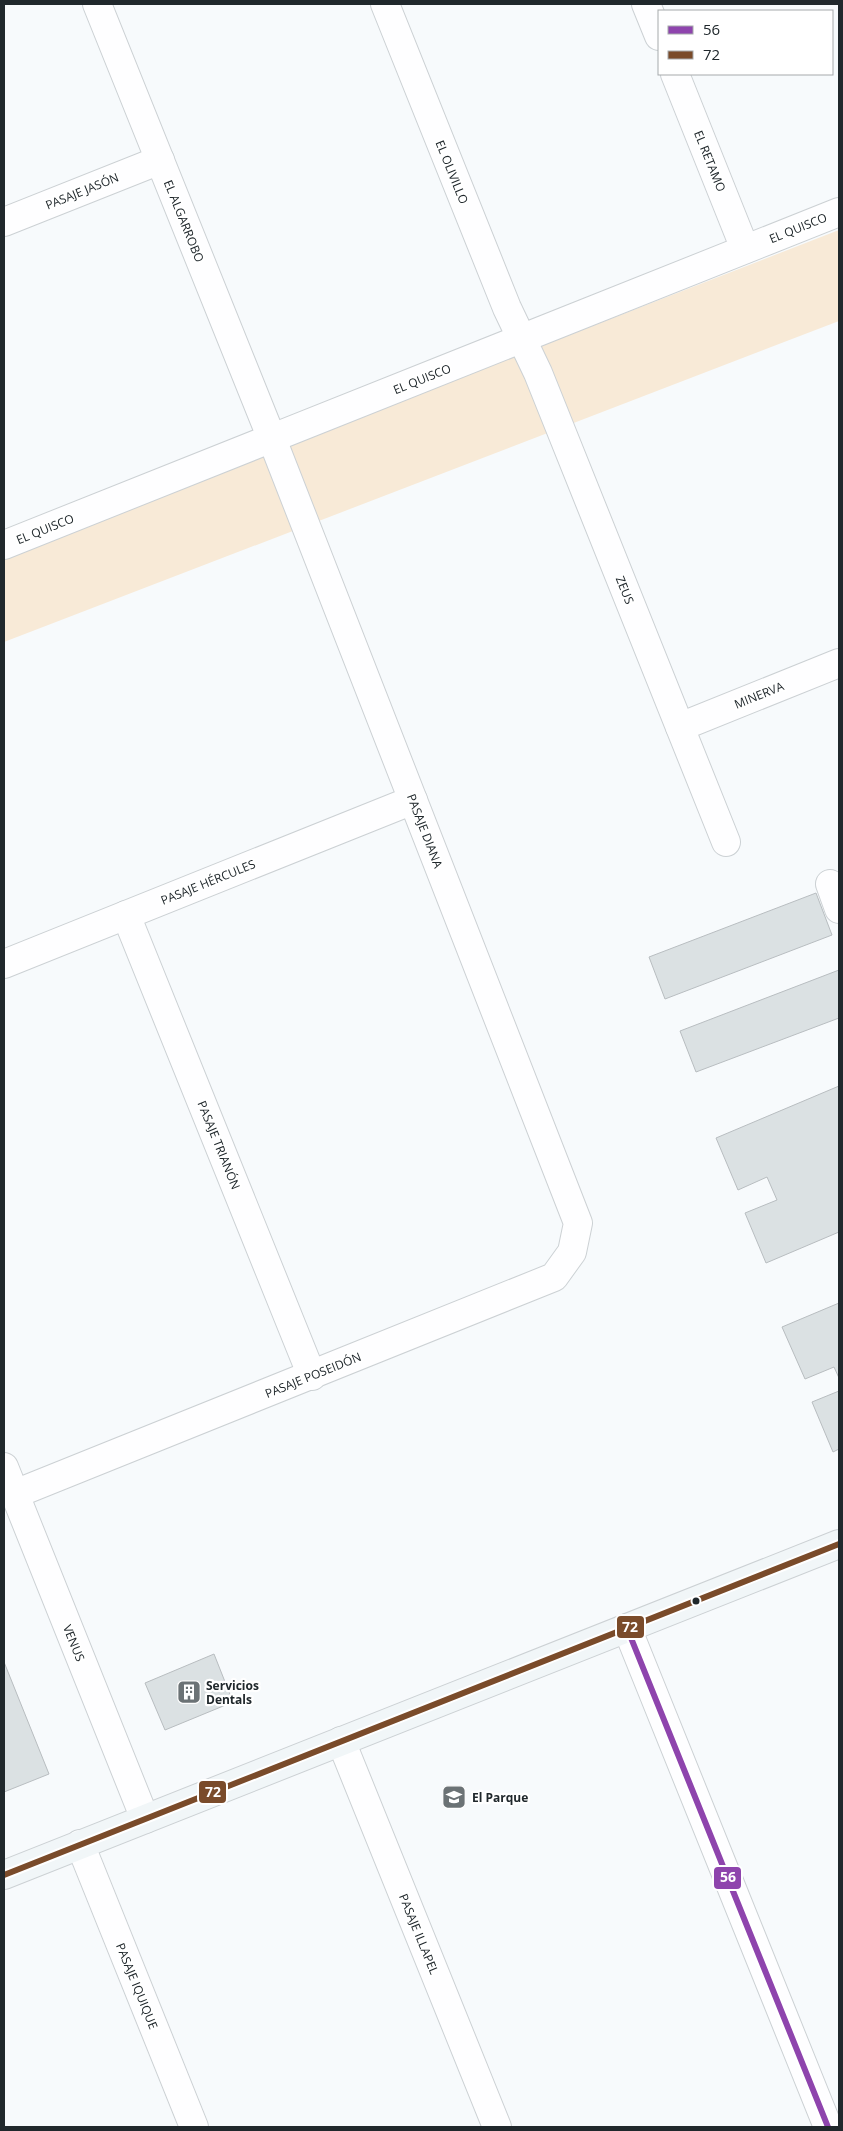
<svg xmlns="http://www.w3.org/2000/svg" width="843" height="2131" font-family="'Open Sans',sans-serif">
<style>
.green{fill:#f8ead7}
.building{fill:#dbe1e3;stroke:#b8bdc0}
.lines{fill:none;stroke-linecap:round;stroke-linejoin:round}
.minor-casing{stroke:#ccd1d4;stroke-width:30}
.secondary-casing{stroke:#ccd1d4;stroke-width:30}
.minor{stroke:#fefeff;stroke-width:28}
.secondary{stroke:#f1f6f8;stroke-width:28}
.bus-1-casing{stroke:#fff;stroke-width:10}
.bus-2-casing{stroke:#fff;stroke-width:10}
.bus-1{stroke:#8e44ad;stroke-width:6}
.bus-2{stroke:#7a4b2a;stroke-width:6}
.bus-dot{fill:#20282c;stroke:#fff;stroke-width:2}
.labels{text-anchor:middle;dominant-baseline:central;stroke-width:4.5;stroke-linejoin:round;paint-order:stroke}
.street-label{font-size:12px;fill:#20282c;stroke:#fff}
.poi-label{font-size:12px;font-weight:bold;fill:#20282c;stroke:#fff;text-anchor:start}
.line-badge{stroke:#fff;stroke-width:2}
.badge-label{font-size:14px;text-anchor:middle;font-weight:bold;fill:#fff}
</style>
<rect width="100%" height="100%" fill="#f7fafc"/>
<path class="green" d="M839,230v91l-835,321v-87z"/>
<g class="building">
<path d="M816,893l16,42 -167,64 -16,-42z"/>
<path d="M839,970v48l-143,54 -16,-41z"/>
<path d="M839,1086v146l-73,31 -21,-50 32,-13 -10,-23 -29,13 -22,-52z"/>
<path d="M839,1303v75l-5,-11 -29,12 -23,-52z"/>
<path d="M839,1391v58l-6,3 -21,-50z"/>
<path d="M214,1654l19,48 -68,28 -20,-47z"/>
<path d="M4,1662l45,112 -45,18z"/>
</g>
<g class="lines">
<g class="minor-casing">
<g id="minor">
<path d="M385,4l122,304 31,65 188,469"/>
<path d="M646,4l13,32"/>
<path d="M675,74l70,175"/>
<path d="M4,222l156,-62"/>
<path d="M4,545l835,-333"/>
<path d="M680,727l159,-64"/>
<path d="M830,884l9,25"/>
<path d="M126,915l186,461"/>
<path d="M4,964l409,-164"/>
<path d="M4,1467l141,352"/>
<path d="M15,1494l539,-217 18,-25 6,-29 -306,-784 -175,-435"/>
<path d="M627,1628l201,499"/>
<path d="M341,1741l156,386"/>
<path d="M80,1844l114,283"/>
</g>
</g>
<g class="secondary-casing">
<path id="secondary" d="M4,1875l835,-331"/>
</g>
<use href="#minor" class="minor"/>
<use href="#secondary" class="secondary"/>
<g class="bus-1-casing">
<path id="bus-1" d="M627,1628l201,499"/>
</g>
<g class="bus-2-casing">
<path id="bus-2" d="M4,1875l835,-331"/>
</g>
<use href="#bus-1" class="bus-1"/>
<use href="#bus-2" class="bus-2"/>
</g>
<defs>
<g id="building-square" transform="scale(1.25)"><rect x="-9" y="-9" width="18" height="18" rx="4" fill="#6b7275" stroke="#fff"/><path d="M-4-6H4V6H1V3H-1V6H-4ZM-2.5-4.3h1.7v1.8h-1.7ZM.8-4.3h1.7v1.8H.8ZM-2.5-1h1.7V.8h-1.7ZM.8-1h1.7V.8H.8Z" fill="#fff"/></g>
<g id="school-square" transform="scale(1.25)"><rect x="-9" y="-9" width="18" height="18" rx="4" fill="#6b7275" stroke="#fff"/><path d="M0-5L7-2L0 1L-7-2ZM-4 1L0 2.5L4 1V4Q0 6-4 4Z" fill="#fff"/></g>
</defs>
<g fill-rule="evenodd">
<use href="#building-square" x="189" y="1692"/>
<use href="#school-square" x="454" y="1797"/>
</g>
<circle class="bus-dot" cx="696" cy="1601" r="4.5"/>
<g class="labels">
<g class="street-label">
<text transform="translate(710 161) rotate(68)">EL RETAMO</text>
<text transform="translate(452 172) rotate(68)">EL OLIVILLO</text>
<text transform="translate(82 191) rotate(-22)">PASAJE JASÓN</text>
<text transform="translate(184 221) rotate(68)">EL ALGARROBO</text>
<text transform="translate(798 228) rotate(-22)">EL QUISCO</text>
<text transform="translate(422 379) rotate(-22)">EL QUISCO</text>
<text transform="translate(45 529) rotate(-22)">EL QUISCO</text>
<text transform="translate(625 590) rotate(68)">ZEUS</text>
<text transform="translate(759 695) rotate(-22)">MINERVA</text>
<text transform="translate(425 831) rotate(69)">PASAJE DIANA</text>
<text transform="translate(208 882) rotate(-22)">PASAJE HÉRCULES</text>
<text transform="translate(219 1145) rotate(68)">PASAJE TRIANÓN</text>
<text transform="translate(313 1375) rotate(-22)">PASAJE POSEIDÓN</text>
<text transform="translate(74 1643) rotate(68)">VENUS</text>
<text transform="translate(419 1934) rotate(68)">PASAJE ILLAPEL</text>
<text transform="translate(137 1986) rotate(68)">PASAJE IQUIQUE</text>
</g>
<g class="poi-label">
<text x="206" y="1685">Servicios<tspan x="206" dy="14">Dentals</tspan></text>
<text x="472" y="1797">El Parque</text>
</g>
</g>
<g class="line-badge">
<rect x="616" y="1615" width="29" height="24" rx="5" fill="#7a4b2a"/>
<rect x="198" y="1780" width="29" height="24" rx="5" fill="#7a4b2a"/>
<rect x="713" y="1866" width="29" height="24" rx="5" fill="#8e44ad"/>
</g>
<g class="badge-label">
<text x="630" y="1632">72</text>
<text x="213" y="1797">72</text>
<text x="728" y="1882">56</text>
</g>
<rect width="843" height="2131" fill="none" stroke="#20282c" stroke-width="10"/>
<rect x="658" y="10" width="175" height="65" fill="#ffffff" stroke="#a6a9ab"/>
<rect x="668" y="26" width="25" height="8" fill="#8e44ad" stroke="#a6a9ab"/>
<text x="703" y="35" font-size="15" fill="#20282c">56</text>
<rect x="668" y="51" width="25" height="8" fill="#7a4b2a" stroke="#a6a9ab"/>
<text x="703" y="60" font-size="15" fill="#20282c">72</text>
</svg>
